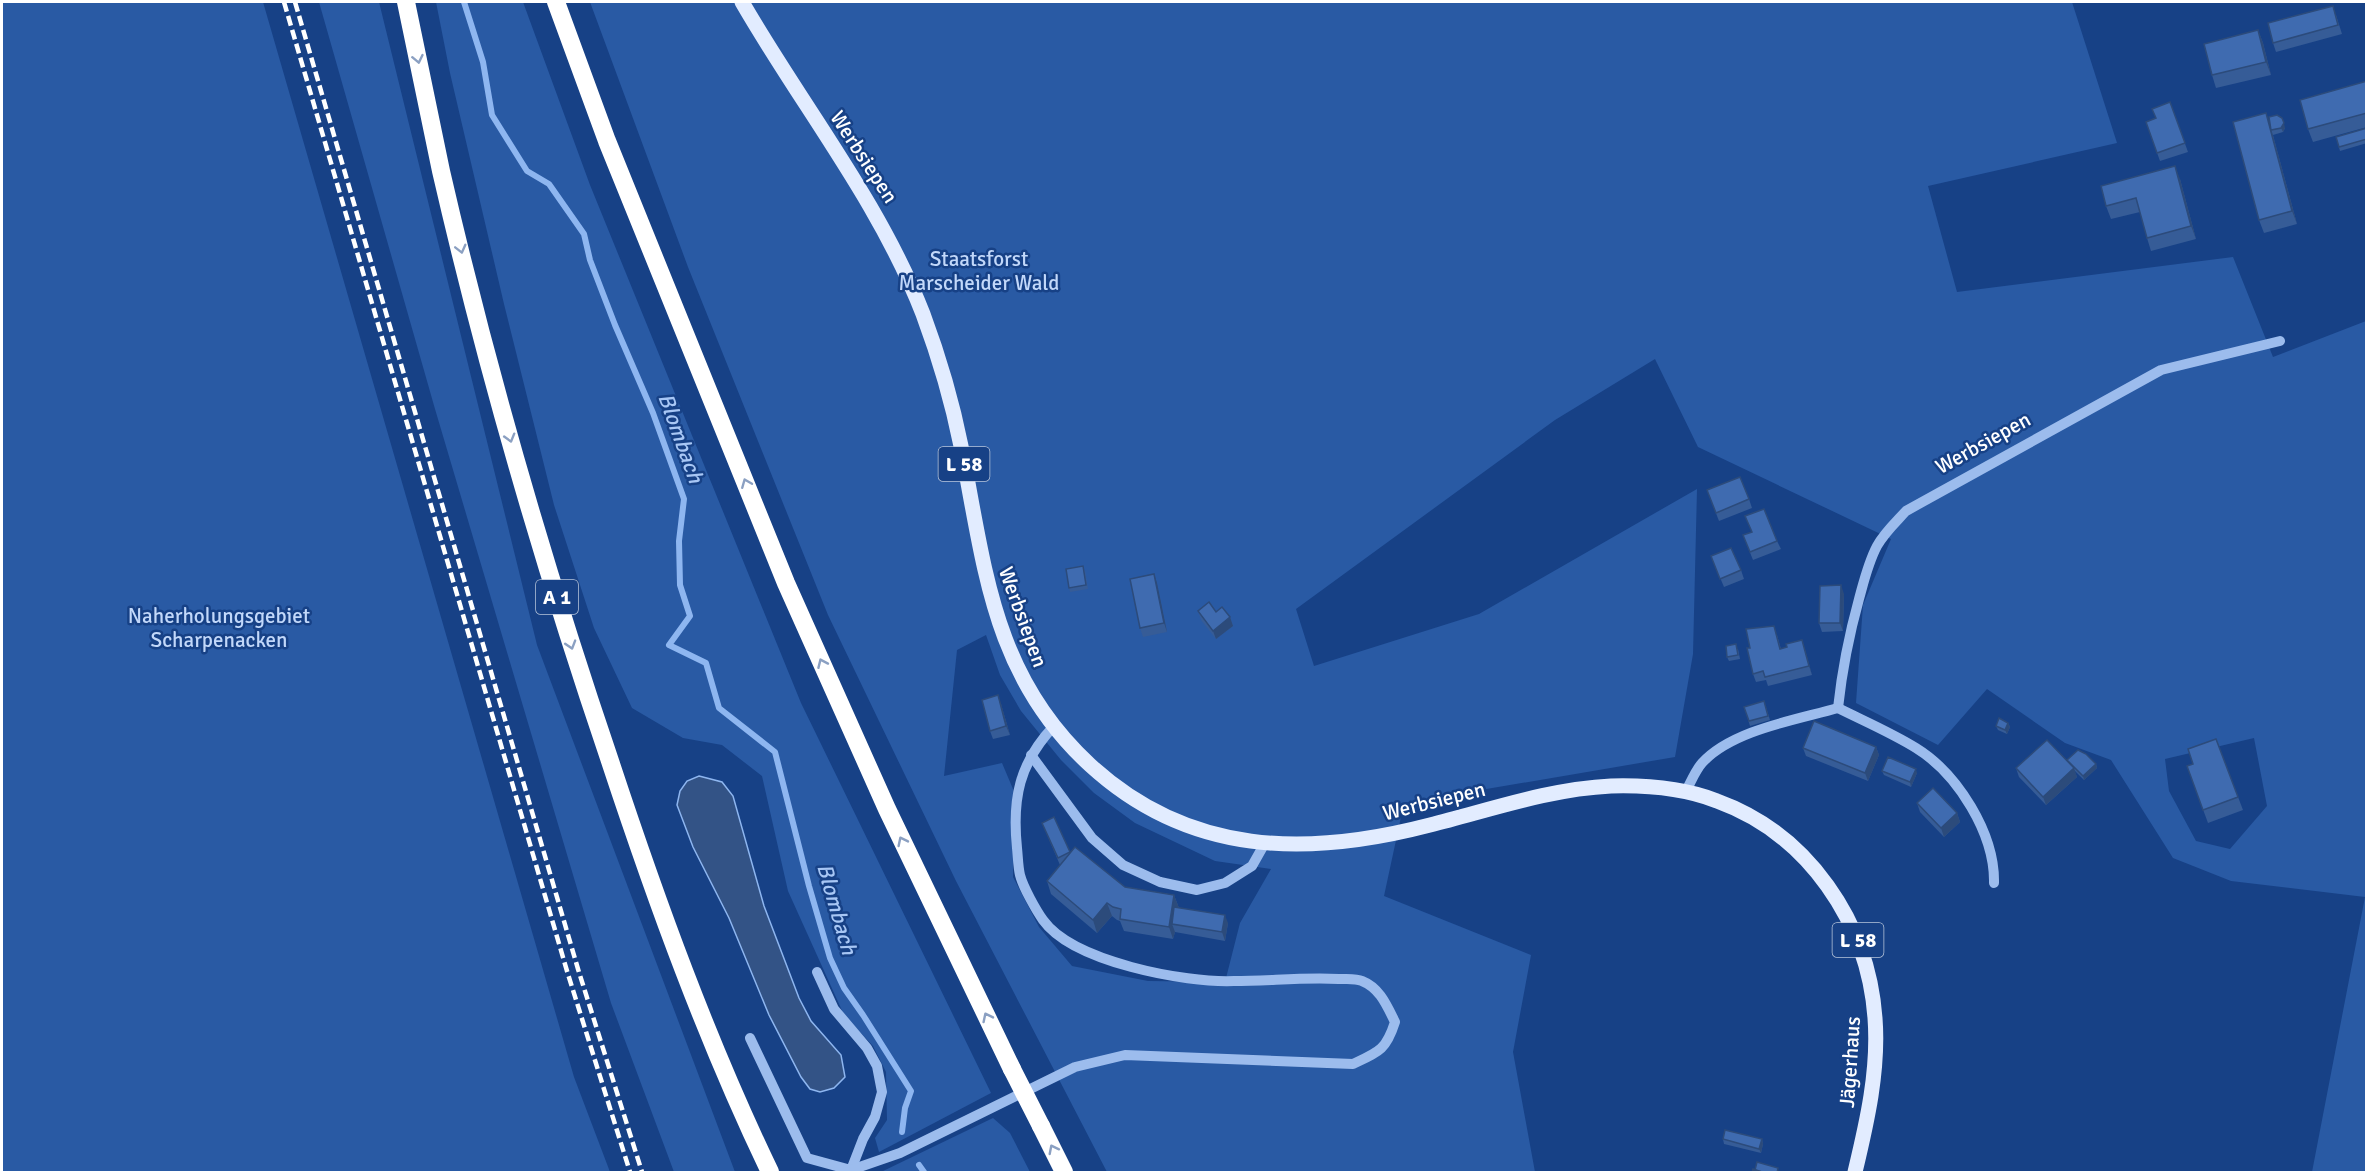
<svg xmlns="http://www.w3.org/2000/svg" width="2368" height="1174" font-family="Signika,sans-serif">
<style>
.green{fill:#295aa4;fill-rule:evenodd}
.water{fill:#335386;stroke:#8eb6f0;stroke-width:1.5}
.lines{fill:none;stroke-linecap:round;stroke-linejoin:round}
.stream{stroke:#8eb6f0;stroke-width:6}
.minor{stroke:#9cbced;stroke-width:10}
.major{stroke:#e2ecff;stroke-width:15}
.highway{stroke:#fff;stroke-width:18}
.rail{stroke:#fff;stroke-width:4.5;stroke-dasharray:10 4.5;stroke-linecap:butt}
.highway-bridge{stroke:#fff;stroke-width:18}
.wall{fill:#365c97}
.shaded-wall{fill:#2c4b7b}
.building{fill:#3f6bb0;stroke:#2c4b7b;stroke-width:1.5}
.oneway{stroke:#8ba0c2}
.labels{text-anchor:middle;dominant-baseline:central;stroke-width:5;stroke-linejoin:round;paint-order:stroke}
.shield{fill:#174186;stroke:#b9c6db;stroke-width:1.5}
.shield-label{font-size:20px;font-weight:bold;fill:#fff}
.street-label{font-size:21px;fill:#fff;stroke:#174186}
.park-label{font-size:21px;fill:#c2d8fa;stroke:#174186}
.water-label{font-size:22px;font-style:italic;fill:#a8c7f5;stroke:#174186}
</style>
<rect width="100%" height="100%" fill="#174186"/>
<g class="green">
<path d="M2,2h261l311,1075 36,95h-608z"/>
<path d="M319,2h60l158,643 198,527h-61l-63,-169 -176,-594z"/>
<path d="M436,2h87l67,183 211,518 190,390 -112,59 -4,-14 12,-18 -1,-48 -13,-26 -29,-31 -56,-124 -26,-115 -40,-31 -39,-7 -51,-30 -38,-80 -40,-123 -50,-201 -54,-231z"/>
<path d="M590,2h1482l45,141 -189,43 29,106 276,-35 40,100 93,-36v851h-54l53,-275 -134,-16 -58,-23 -62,-98 -46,-17 -78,-54 -49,56 -82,-42 7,-98 28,-66 -193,-92 -43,-88 -100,61 -259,189 18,57 165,-52 218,-125 -4,165 -18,103 -271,46 -20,93 147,59 -18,97 22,120h-428l-151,-291 -128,-266 -140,-348zM986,635l14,40 21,36 40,49 33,33 41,30 80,38 56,8 -31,54 -15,59 -77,-1 -76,-15 -33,-39 -26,-50v-88l-11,-26 -58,13 13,-126zM2254,738l13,68 -37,43 -34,-8 -27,-50 -4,-32z"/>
<path d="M993,1118l17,15 20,39h-149z"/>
</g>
<path class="water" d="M699,776l23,6 11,14 31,110 35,92 12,23 30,34 4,22 -11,11 -14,4 -10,-3 -9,-12 -32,-62 -40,-97 -36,-71 -16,-42 3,-14 7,-10z"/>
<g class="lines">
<g class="stream">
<path d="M464,2l19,60 9,53 35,56 22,13 35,50 6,26 25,65 38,88 31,86 -5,42 1,44 10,31 -21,29 37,18 13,45 56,44 34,134 21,72 14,30 19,27 48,76 -6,17 -3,24"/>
<path d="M919,1165l5,7"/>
</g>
<g class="minor">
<path d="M1838,708c4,-37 11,-73 21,-109 5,-18 9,-36 18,-53 7,-13 19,-24 29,-35l255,-141 119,-29"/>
<path d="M1838,708c26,13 54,25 78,40 42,26 79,86 78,135"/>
<path d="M1031,755l61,83 31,27 37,17 37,8 28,-7 27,-17 13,-23"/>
<path d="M1686,791c5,-9 9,-20 16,-28 30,-33 94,-43 136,-55"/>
<path d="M817,972l17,37 33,39 10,18 5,26 -7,25 -12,22 -12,31"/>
<path d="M750,1038l57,120 44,12 49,-17 175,-86 50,-12 228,9c26,-12 33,-14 42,-42 -8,-16 -15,-34 -33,-41 -6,-3 -16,-2 -23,-2 -35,-2 -70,2 -105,2 -49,2 -161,-19 -191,-61 -7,-10 -20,-33 -23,-45 -2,-8 -2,-18 -3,-27 -5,-49 2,-85 37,-122"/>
</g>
<path class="major" d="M742,2c60,104 137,199 181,312 16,43 29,87 38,132 24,121 31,229 129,319 99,91 217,92 340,60 60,-15 119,-36 181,-39 35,-1 73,2 106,15 91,33 151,121 158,217 4,52 -8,104 -20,154"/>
<g class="highway">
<path d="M406,2c12,56 23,113 35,169 46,200 104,399 170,593 46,139 96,277 159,408"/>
<path d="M556,2l51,139 179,442 101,226 125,260"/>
<path d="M1041,1126l23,46"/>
</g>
<g class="rail">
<path d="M284,2l283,969 63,201"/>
<path d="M295,2l283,967 64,203"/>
</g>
<path class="highway-bridge" d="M1012,1069l29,57"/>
</g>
<g class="wall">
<path d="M2336,15l6,19 -66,18 -3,-9z"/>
<path d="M2258,30l5,13 8,32 -55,13 -4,-13z"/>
<path d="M2367,81v46l-54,15 -5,-13z"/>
<path d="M2170,102l18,50 -28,9 -14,-39 10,-4z"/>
<path d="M2266,113l4,12 15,3 -2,4 -10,3 24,89 -33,9 -5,-13z"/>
<path d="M2367,128v15l-27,8 -4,-14z"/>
<path d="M2180,179l16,60 -45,12 -4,-13 -7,-26 -29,7 -5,-13z"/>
<path d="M1707,490l42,9 3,9 -33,13z"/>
<path d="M1743,535l34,6 4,8 -28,11z"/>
<path d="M1711,556l30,14 3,9 -20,8z"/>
<path d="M1085,570l3,19 -18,3 -1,-4z"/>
<path d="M1154,574l3,9 10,49 -24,5 -3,-9z"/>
<path d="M1844,594l-1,37 -21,1 -3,-9z"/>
<path d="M1198,611l18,1 14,5 3,9 -17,13 -15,-19z"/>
<path d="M1777,635l4,14 6,-2 15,-7 10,35 -44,11 -2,-6 -10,2 -3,-8 -3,-26z"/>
<path d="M1738,649l2,10 -11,2 -2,-4z"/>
<path d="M1764,701l6,19 -20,6 -6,-19z"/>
<path d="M1001,704l9,31 -17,4 -3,-8z"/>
<path d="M2008,723l2,4 -3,7 -9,-4 -2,-4z"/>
<path d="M2216,739l27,71 -35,13 -21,-57 6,-2z"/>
<path d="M1876,747l3,8 -11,26 -62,-25 -3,-8z"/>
<path d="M2067,760l29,4 1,4 -13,12 -10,-10 3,7 -31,28 -27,-28 -3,-9 52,-5z"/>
<path d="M1882,771l35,2 -6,14 -27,-12z"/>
<path d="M1917,803l40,10 3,9 -16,15 -24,-25z"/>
<path d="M1042,823l28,30 55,34 49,8 5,13 49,15 -3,18 -50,-9 -2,7 -49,-8 -4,-10 -3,-1 -5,-4 -15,17 -46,-39 -4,-13 13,-16z"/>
<path d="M1723,1139h39l1,5 -2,9 -37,-9z"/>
</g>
<g class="shaded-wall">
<path d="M2258,30l5,13 8,32 -5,-13z"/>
<path d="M2266,113l4,12 27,99 -5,-13z"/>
<path d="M2284,123l1,5 -2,4 -2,-4z"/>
<path d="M2175,166l5,13 16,60 -5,-13z"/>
<path d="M1154,574l3,9 10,49 -3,-9z"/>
<path d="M1841,585l3,9 -1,37 -3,-8z"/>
<path d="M1230,617l3,9 -17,13 -3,-8z"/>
<path d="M1802,640l3,9 7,26 -3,-9z"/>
<path d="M998,695l3,9 9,31 -4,-9z"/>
<path d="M2008,723l2,4 -3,7 -2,-4z"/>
<path d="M1876,747l3,8 -11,26 -3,-8z"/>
<path d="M2096,764l1,4 -13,12 -1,-4z"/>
<path d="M2074,768l3,9 -31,28 -3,-8z"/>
<path d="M1916,769l1,4 -6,14 -1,-5z"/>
<path d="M1957,813l3,9 -16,15 -3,-9z"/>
<path d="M1174,895l5,13 -7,16 3,8 -2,7 -4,-12z"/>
<path d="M1107,903l5,13 -15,17 -4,-13z"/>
<path d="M1225,915l3,8 -3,18 -3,-9z"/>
<path d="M1762,1139l1,5 -2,9 -2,-4z"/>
</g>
<g class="building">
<path d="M2333,6l5,19 -65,18 -5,-20z"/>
<path d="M2258,30l8,32 -54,13 -8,-31z"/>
<path d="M2367,81v32l-59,16 -8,-29z"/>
<path d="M2170,102l15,41 -28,10 -11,-31 10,-4 -4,-9z"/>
<path d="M2266,113l26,98 -33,9 -26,-98z"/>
<path d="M2277,115l5,3 2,5 -3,5 -10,2 -2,-13z"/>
<path d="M2367,128v11l-28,8 -3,-10z"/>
<path d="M2175,166l16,60 -44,12 -11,-40 -30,8 -5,-20z"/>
<path d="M1740,477l9,22 -33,14 -9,-23z"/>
<path d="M1764,509l13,32 -27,11 -7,-17 9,-3 -7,-16z"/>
<path d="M1731,548l10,22 -21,9 -9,-23z"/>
<path d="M1083,566l3,19 -17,3 -3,-19z"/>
<path d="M1154,574l10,49 -24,5 -10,-49z"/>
<path d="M1841,585l-1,38h-21l1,-37z"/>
<path d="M1209,602l7,10 6,-5 8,10 -17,14 -15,-20z"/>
<path d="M1774,626l6,23 7,-2 -1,-3 16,-4 7,26 -44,11 -2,-6 -10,3 -6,-26h3l-4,-19z"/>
<path d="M1736,644l2,11 -11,2 -1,-11z"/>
<path d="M998,695l8,31 -16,5 -8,-31z"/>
<path d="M1764,701l4,15 -19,5 -5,-14z"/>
<path d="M1999,718l9,5 -3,7 -9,-4z"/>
<path d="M1814,721l62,26 -11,26 -62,-25z"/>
<path d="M2216,739l22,58 -35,13 -16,-44 6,-2 -5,-15z"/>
<path d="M2047,740l27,28 -31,29 -27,-29z"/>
<path d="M2078,750l8,4 10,10 -13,12 -16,-16z"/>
<path d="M1888,757l28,12 -6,13 -28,-11z"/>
<path d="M1933,788l24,25 -16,15 -24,-25z"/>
<path d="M1054,817l16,35 -12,6 -16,-35z"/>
<path d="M1075,847l50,40 49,8 -5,32 -49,-8 1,-10 -8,-2 -6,-4 -14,17 -46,-39z"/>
<path d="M1174,907l51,8 -3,17 -50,-8z"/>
<path d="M1725,1130l37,9 -3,10 -36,-10z"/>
<path d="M1757,1162l21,6 -1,5h-12l-10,-3z"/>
<path d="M1753,1169l12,4h-13z"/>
</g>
<defs><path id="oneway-chevron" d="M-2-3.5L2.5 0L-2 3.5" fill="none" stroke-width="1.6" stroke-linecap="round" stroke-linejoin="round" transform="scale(1.5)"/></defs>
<g class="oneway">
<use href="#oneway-chevron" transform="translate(418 59) rotate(78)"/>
<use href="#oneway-chevron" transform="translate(461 249) rotate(76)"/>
<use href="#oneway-chevron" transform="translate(510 438) rotate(74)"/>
<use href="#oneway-chevron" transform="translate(746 483) rotate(-112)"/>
<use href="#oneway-chevron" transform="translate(571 645) rotate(73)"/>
<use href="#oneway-chevron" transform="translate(822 663) rotate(-114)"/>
<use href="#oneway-chevron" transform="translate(902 841) rotate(-116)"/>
<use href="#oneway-chevron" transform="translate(987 1017) rotate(-116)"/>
<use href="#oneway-chevron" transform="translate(1053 1149) rotate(-117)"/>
</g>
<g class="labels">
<g class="shield">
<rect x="938.5" y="447" width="51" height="34" rx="4.5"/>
<rect x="536" y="580" width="42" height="34" rx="4.5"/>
<rect x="1832.5" y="923" width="51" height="34" rx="4.5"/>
</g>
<g class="shield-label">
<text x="964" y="464">L 58</text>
<text x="557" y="597">A 1</text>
<text x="1858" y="940">L 58</text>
</g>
<g class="street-label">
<text transform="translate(864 157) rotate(57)">Werbsiepen</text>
<text transform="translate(1983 443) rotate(-29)">Werbsiepen</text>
<text transform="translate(1023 617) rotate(70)">Werbsiepen</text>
<text transform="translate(1434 801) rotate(-14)">Werbsiepen</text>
<text transform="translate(1850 1062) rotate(-86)">Jägerhaus</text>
</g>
<g class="park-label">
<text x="979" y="259">Staatsforst<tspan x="979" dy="24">Marscheider Wald</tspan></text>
<text x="219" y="616">Naherholungsgebiet<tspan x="219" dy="24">Scharpenacken</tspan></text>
</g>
<g class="water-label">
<text transform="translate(681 438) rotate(70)">Blombach</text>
<text transform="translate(837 909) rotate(74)">Blombach</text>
</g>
</g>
<rect width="2368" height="1174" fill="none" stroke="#ffffff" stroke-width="6"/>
</svg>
